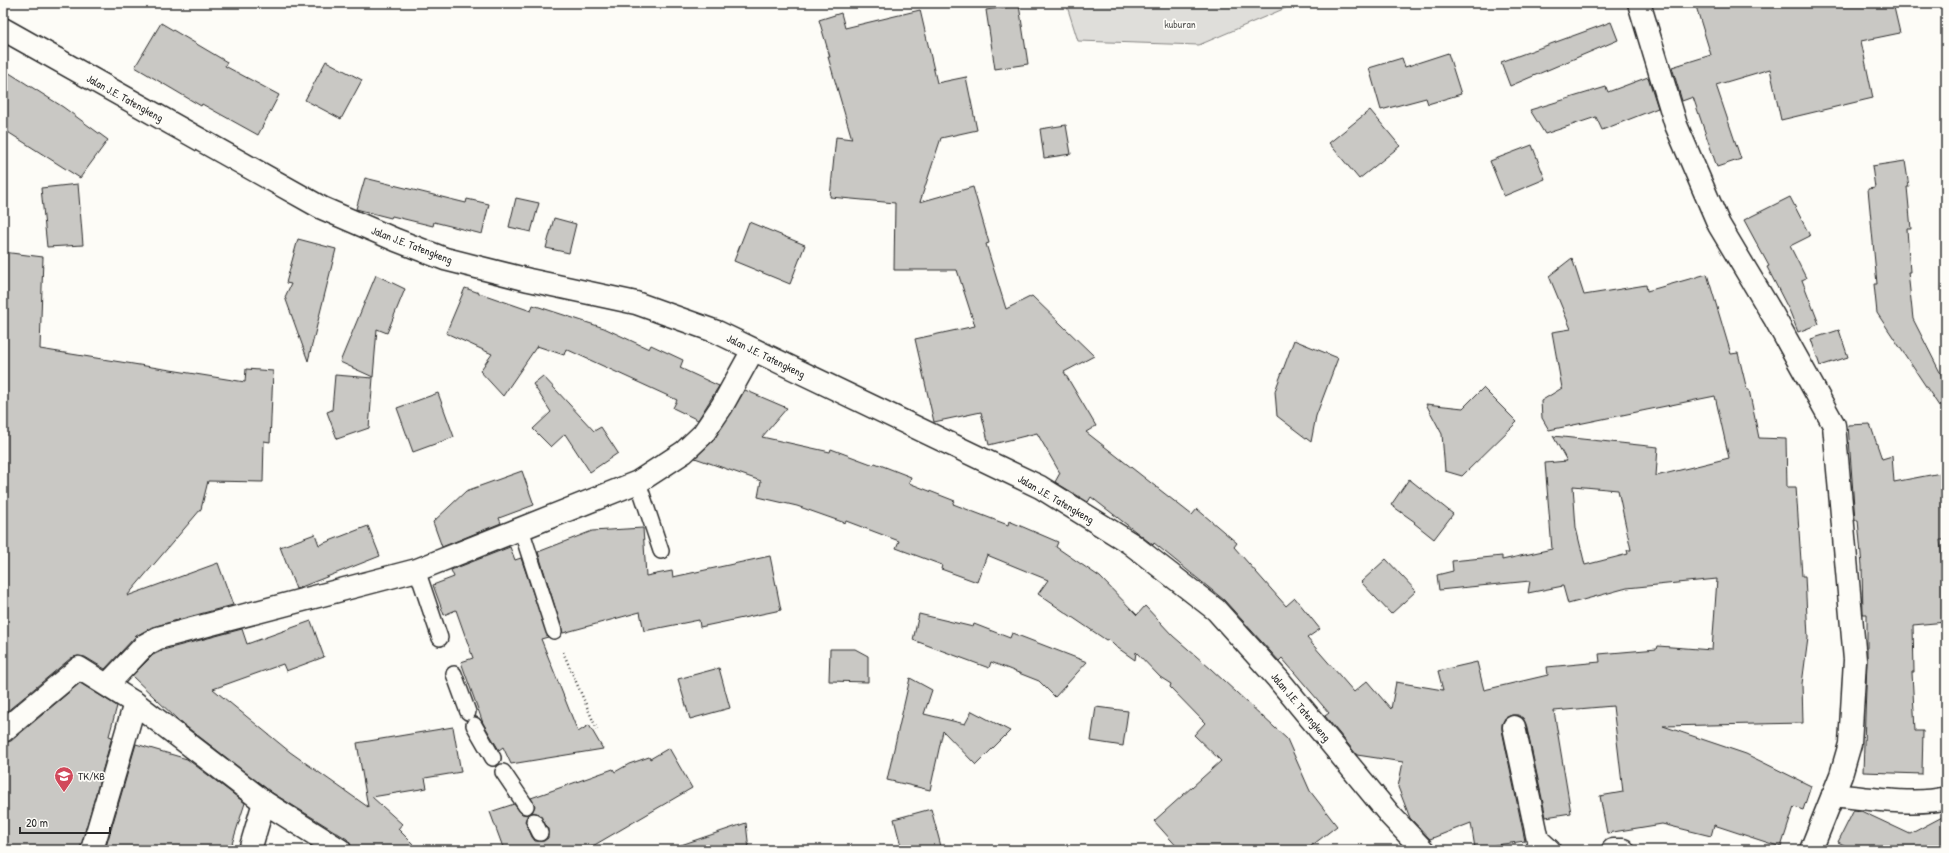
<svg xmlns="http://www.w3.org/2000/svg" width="1949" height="853" font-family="'Patrick Hand',sans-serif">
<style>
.green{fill:#dfdeda;stroke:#858482}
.building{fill:#c9c8c4;stroke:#2b2b2b;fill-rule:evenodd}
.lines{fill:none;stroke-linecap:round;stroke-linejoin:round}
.service-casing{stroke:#2b2b2b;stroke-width:18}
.minor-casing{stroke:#2b2b2b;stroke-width:25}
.tertiary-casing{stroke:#2b2b2b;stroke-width:25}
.path{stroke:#2b2b2b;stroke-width:2.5;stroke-dasharray:1 3;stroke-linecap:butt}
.service{stroke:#fdfcf7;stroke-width:15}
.minor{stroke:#fdfcf7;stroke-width:22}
.tertiary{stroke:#fdfcf7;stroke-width:22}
.labels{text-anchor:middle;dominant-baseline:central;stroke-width:3.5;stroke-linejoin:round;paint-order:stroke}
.park-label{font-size:11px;fill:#585857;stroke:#fdfcf7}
.street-label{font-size:11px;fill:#2b2b2b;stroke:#fdfcf7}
.poi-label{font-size:11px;fill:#2b2b2b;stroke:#fdfcf7;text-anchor:start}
</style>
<rect width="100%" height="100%" fill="#fdfcf7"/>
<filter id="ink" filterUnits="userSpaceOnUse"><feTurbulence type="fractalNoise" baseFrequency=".025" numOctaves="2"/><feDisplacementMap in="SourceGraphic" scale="8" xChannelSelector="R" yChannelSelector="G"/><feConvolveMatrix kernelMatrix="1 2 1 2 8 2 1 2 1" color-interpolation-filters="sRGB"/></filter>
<g filter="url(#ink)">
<path class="green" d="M1066,3h229v1l-96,41 -121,-4z"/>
<g class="building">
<path d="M1695,3h198l7,30 -39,8 12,57 -92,22 -11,-51 -54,16 25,74 -24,8 -24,-70 -11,4 -10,-34 39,-12z"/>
<path d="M1019,5l9,59 -33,5 -9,-59z"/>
<path d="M920,10l17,73 29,-6 11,53 -36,8 -21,64 53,-15 16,56 -3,1 20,65 26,-13 62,60 -30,16 32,54 -10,6 106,83 5,-6 40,34 -3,4 52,59 9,-8 25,31 -13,9 47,54 13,-11 24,28 5,-27 47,8 -5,-19 39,-9 7,28 64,-15 -1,-8 53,-5 -1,-8 58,-5 1,-3 54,4 5,-71 -90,9 -59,16 -5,-18 -35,7 2,-12 -91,9 -2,-15 16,-4 -1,-10 50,-5v4l50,-11 -7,-86 22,-2 -14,-25 105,11 -2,29 73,-18 -14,-62 -166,34 -7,-12 -1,-17 21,-13 -10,-56 19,-3 -22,-53 23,-18 12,37 62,-10 1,6 60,-17 24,80 7,-1 9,37h2l10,48 27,1 1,48h9l6,89h3l3,62 -6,46 1,39 -140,3 83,28 65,32 -8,24 -9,-3 -13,40 -67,-22 -3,11 -49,-12 -55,9 -7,-37 23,-4 -10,-86 -59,5 17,102 -25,4 -20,-93 -3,-6 -5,-3h-6l-7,3 -3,6v6l23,111 -50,7 -4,-25 -41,16 -20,-21 -12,-31 5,-25 -46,-7 -32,-39 4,-3 -47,-55 -3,3 -55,-61 -70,-57 -1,2 -62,-48 -3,5 -33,-20 5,-9 -23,-40 -48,12 -8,-33 -47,10 -19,-83 60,-13 -18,-56h-63l1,-67 -65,-6 6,-60 16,2 -24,-82h2l-11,-37 22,-7 4,15zM1573,486l45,4 13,60h-4l1,4 -43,11 -9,-37z"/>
<path d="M1611,22l7,18 -108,46 -9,-24z"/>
<path d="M161,23l66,39 -2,4 54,29 -21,40 -56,-31 -1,2 -66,-39z"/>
<path d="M1448,53l13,41 -33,10 -2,-6 -45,12 -12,-42 33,-10 3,9z"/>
<path d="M326,61l36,19 -21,39 -36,-19z"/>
<path d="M3,69l60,38 45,33 -28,38 -77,-49z"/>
<path d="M1648,77l10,31 -56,22 -6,-13 -51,17 -15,-24 76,-23 2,5z"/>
<path d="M1370,110l30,36 -41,33 -30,-36z"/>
<path d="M1066,125l5,29 -27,4 -4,-29z"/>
<path d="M1532,145l13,34 -41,17 -14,-35z"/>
<path d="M1905,161l4,26h-2l4,42h-4l3,43h-2l5,47 33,65v18l-7,4 -62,-93 -3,-29h3l-9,-95 7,-1 -3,-22z"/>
<path d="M365,178l101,25 1,-4 22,5 -7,30 -48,-12 -1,4 -41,-10 -1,2 -35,-9z"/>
<path d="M78,184l5,61 -36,2 -6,-59z"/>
<path d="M1790,197l20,39 -20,10 16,32 -4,2 17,44 -21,8 -8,-20 -23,-45 2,-1 -25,-46z"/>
<path d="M516,198l23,5 -8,29 -22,-5z"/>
<path d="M554,218l22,6 -7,29 -23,-5z"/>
<path d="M749,222l56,23 -15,39 -56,-23z"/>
<path d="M298,239l38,10 -28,112 -23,-64 6,-13 -5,-1z"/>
<path d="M3,252l40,5 -3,92 205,33 1,-13 27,2 -3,71 -6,-1 -1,41 -55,-1 -7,28 -74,87 91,-33 15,42 -81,22 -16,9 -31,33 -20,-12 -7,-1 -7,2 -66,55 -2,-3z"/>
<path d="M376,275l29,14 -18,44 -10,-4 -4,48 -33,-15z"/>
<path d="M465,288l66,23 2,-6 71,23 45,21 2,-4 32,15 -3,8 39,18 -21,34 -25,-12 4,-8 -111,-51 -2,6 -27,-9 -34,50 -23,-25 12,-17 -46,-21z"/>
<path d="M1839,330l9,27 -28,9 -9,-27z"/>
<path d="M1294,340l44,18 -22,58 -5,26 -34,-26 -2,-25z"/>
<path d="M335,375l38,3 -4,50 -32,11 -10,-27 5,-2z"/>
<path d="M543,376l51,55 7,-4 17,26 -28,19 -25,-38 -14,13 -18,-18 18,-17 -18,-28z"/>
<path d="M1483,388l34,34 -55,54 -17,-5 -3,-37 -16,-30 37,4z"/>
<path d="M745,390l42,18 -25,29 68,15 1,-3 43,16 1,-2 36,14 -2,6 46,18 -2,3 55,21 1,-4 49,21 -2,5 44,30 37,38 8,-9 28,30 38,33 76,70 23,52 27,35 -31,24h-126l-26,-29 67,-60 -27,-26 11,-12 -35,-36 1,-3 -11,-7 -24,-25 -1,8 -20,-14 -7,-7 -2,1 -68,-46 10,-14 -61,-25 -10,27 -36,-13 1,-4 -46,-17 3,-7 -53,-20 -1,2 -48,-17 -39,-9 3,-16 -66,-23 18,-17z"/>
<path d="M438,393l16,44 -41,15 -16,-44z"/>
<path d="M1870,424l12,35 10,-3 2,26 52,-10v68h-6l6,58v24l-33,3 1,47h-2l3,59h8l-1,43 -59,-2 4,-111v-47h-4l-1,-48 -4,-46h-3l-7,-95z"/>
<path d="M522,471l12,34 -35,13 2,5 -59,24 -9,-25 33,-31z"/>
<path d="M1409,479l44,35 -19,25 -20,-16 1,-1 -24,-17z"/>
<path d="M368,526l12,30 -84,33 -16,-42 35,-13 4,11z"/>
<path d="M643,528l3,48 26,-5 1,6 97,-21 11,54 -81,17 -1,-7 -55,11 -4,-19 -77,21 -25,-81 54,-21z"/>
<path d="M510,547l5,13 6,-2 27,79 -7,2 37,93 11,-7 14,24 -92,15 -8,-17 -4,3 -16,-27 -22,-61 12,-4 -17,-48 -12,5 -11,-30 21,-8 -3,-7z"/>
<path d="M1386,559l30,32 -25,23 -30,-32z"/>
<path d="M919,614l54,13 1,-3 36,14 2,-5 75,29 -32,35 -16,-16 -48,-19 -2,6 -76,-28z"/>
<path d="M311,621l13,36 -38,14 -3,-7 -70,25 77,63 78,55 -11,-64 96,-16 8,45 -36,6 2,10 -55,9 30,27 -4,5 21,21h-65l-7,-11 -76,-47 -92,-71 -47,-45 21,-21 10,-5 79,-21 5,15z"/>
<path d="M830,649h25l13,7v26l-39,-1z"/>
<path d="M719,668l11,40 -40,11 -12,-40z"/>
<path d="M910,678l22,12 -8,24 41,10 7,-13 38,20 -34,34 -33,-34 -13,59 -43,-10z"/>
<path d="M80,683l37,23 -8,30 3,1 -32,113h-77v-107l8,-2z"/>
<path d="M1096,707l32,4 -5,35 -32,-5z"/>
<path d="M136,744l51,15 58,44 -15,47h-125z"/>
<path d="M669,748l23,40 -106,62h-82l-14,-38 24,-8 8,10 6,1 -3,6 7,16 3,4h9l4,-3v-9l-9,-15 -7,-2 3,-6 -4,-8 82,-29 2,3 14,-8 20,-7 1,2z"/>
<path d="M931,809l11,41h-40l-8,-31z"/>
<path d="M1854,810l7,1 49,23 36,-19v35h-92l-16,-8z"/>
<path d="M746,823l3,27h-70l-1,-4z"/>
</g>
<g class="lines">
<g class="service-casing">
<g id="service">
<path d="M638,482l23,69"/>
<path d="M521,529l33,102"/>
<path d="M417,570l23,68"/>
<path d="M454,674l14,38"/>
<path d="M474,725l19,33"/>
<path d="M503,772l23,34"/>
<path d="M534,821l6,12"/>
</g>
</g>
<g class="minor-casing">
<g id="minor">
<path d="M1639,3l37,122 43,100 55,92 60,108 21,235 -5,84 -9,31 -30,75"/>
<path d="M108,684l37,-39 13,-7 259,-68 221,-88 46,-30 19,-18 19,-28 31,-56"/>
<path d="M1514,727l24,113 11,10"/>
<path d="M3,731l76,-63 56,35 129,99 76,48"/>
<path d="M1833,795c31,3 84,11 113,3"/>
<path d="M92,850l43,-147"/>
<path d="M250,850l14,-48"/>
</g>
</g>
<g class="tertiary-casing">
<g id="tertiary">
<path d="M3,29l319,179 74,32 49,19 84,21 107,23 81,29 323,155 90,56 86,67 62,69 113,137 32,34"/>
<path d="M1613,850h10"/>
</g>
</g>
<path class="path" d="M563,652l35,80"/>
<use href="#service" class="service"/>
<use href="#minor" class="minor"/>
<use href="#tertiary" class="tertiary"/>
</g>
</g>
<defs>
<g id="school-pin" transform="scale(1)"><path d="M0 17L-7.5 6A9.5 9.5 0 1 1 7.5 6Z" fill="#d1495b" stroke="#fdfcf7"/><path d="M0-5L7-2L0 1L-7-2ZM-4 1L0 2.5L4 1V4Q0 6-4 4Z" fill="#fff"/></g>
</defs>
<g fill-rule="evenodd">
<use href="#school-pin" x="64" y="776"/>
</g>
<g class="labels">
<g class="park-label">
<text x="1180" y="24">kuburan</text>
</g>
<g class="street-label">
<text transform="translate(125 98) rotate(29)">Jalan J.E. Tatengkeng</text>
<text transform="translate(412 245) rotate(21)">Jalan J.E. Tatengkeng</text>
<text transform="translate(766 356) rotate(26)">Jalan J.E. Tatengkeng</text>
<text transform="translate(1056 499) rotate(30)">Jalan J.E. Tatengkeng</text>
<text transform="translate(1301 707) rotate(50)">Jalan J.E. Tatengkeng</text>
</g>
<g class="poi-label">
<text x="78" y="776">TK/KB</text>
</g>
</g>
<rect width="1949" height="853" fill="none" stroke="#fdfcf7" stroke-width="16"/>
<rect x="8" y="8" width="1933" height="837" fill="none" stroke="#2b2b2b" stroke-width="1.5" filter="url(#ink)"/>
<path d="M20 827v6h90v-6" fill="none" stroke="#2b2b2b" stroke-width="2"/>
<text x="26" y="827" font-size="12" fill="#2b2b2b" stroke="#fdfcf7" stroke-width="3" paint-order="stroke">20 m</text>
</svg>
